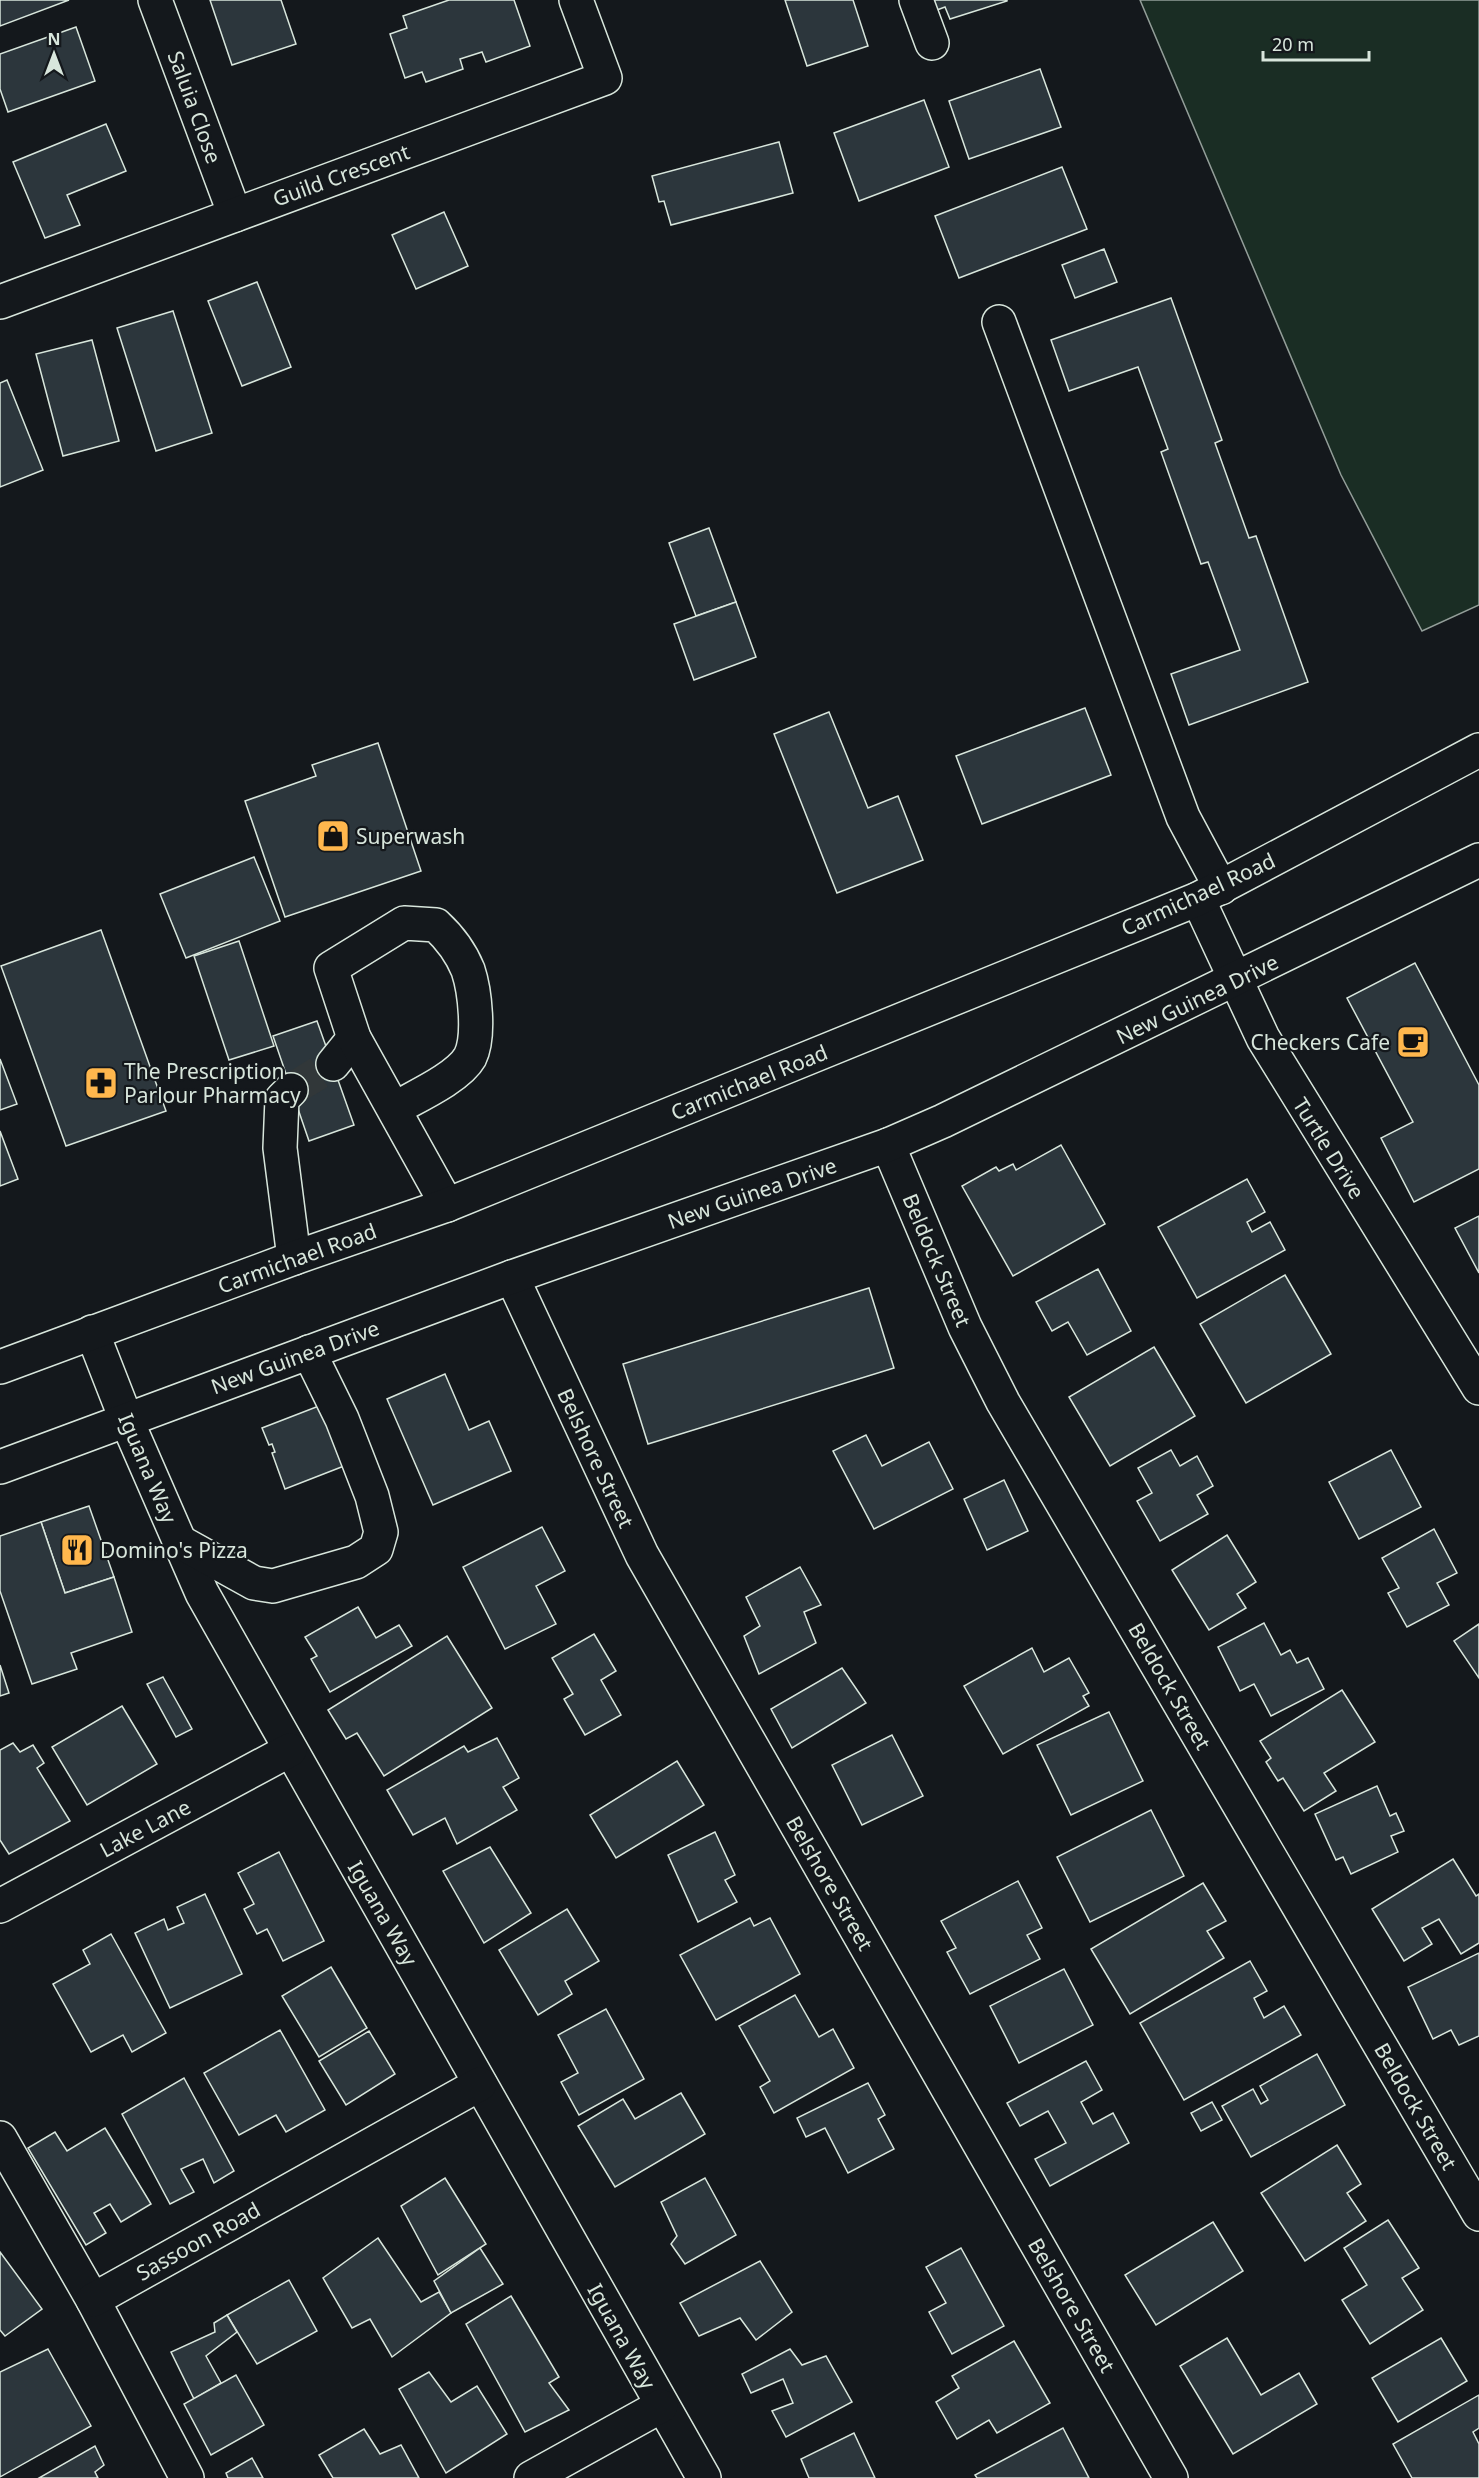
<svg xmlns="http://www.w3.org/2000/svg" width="1479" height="2478" font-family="'Noto Sans',sans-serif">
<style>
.green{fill:#1a2d24;stroke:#939e99;stroke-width:1.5}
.building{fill:#2c363c;stroke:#d8e6dc;stroke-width:1.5}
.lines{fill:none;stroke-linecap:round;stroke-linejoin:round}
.minor-tunnel{stroke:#313739;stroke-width:33;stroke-dasharray:33 16;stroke-linecap:butt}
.minor-casing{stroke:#d8e6dc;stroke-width:36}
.major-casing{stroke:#d8e6dc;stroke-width:36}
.minor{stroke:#14181c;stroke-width:33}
.major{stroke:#14181c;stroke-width:33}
.labels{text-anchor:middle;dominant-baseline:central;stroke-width:4.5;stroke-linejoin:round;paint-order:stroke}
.street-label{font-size:21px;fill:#d8e6dc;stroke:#14181c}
.poi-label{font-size:21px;fill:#d8e6dc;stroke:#14181c;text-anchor:start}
</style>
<rect width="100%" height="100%" fill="#14181c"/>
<path class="green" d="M1140,0h339v605l-57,26 -81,-156z"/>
<g class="building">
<path d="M0,0h69l-69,26z"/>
<path d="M210,0h71l15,44 -64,21z"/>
<path d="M449,0h65l16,46 -44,16 -4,-10 -22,7 3,10 -37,13 -4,-10 -17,6 -15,-44 17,-6 -4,-12z"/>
<path d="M785,0h68l15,46 -61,20z"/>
<path d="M934,0h73v1l-57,18 -5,-12 -8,3z"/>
<path d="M76,27l19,54 -87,31 -8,-23v-35z"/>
<path d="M1040,69l21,58 -92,32 -20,-58z"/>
<path d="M924,100l25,67 -90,34 -25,-68z"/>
<path d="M106,124l20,47 -59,24 13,30 -35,13 -32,-76z"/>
<path d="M779,142l14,51 -122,32 -7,-24 -5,1 -7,-26z"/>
<path d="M1062,167l25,62 -128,49 -24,-62z"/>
<path d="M444,212l24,54 -52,23 -24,-54z"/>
<path d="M1104,249l13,33 -42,16 -13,-33z"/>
<path d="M257,282l34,85 -49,19 -34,-85z"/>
<path d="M1171,298l51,142 -7,3 34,95 7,-2 52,146 -119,43 -18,-51 69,-24 -32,-88 -7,2 -40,-112 7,-3 -30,-82 -69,24 -18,-51z"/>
<path d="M173,311l39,122 -56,18 -39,-123z"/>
<path d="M92,340l27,101 -56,15 -27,-102z"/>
<path d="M7,380l36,90 -43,17v-104z"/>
<path d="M709,528l27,74 -40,14 -27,-73z"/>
<path d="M736,602l20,55 -62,23 -20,-56z"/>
<path d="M1085,708l26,67 -129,49 -26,-68z"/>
<path d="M829,712l39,96 30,-12 25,64 -86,33 -63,-159z"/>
<path d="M378,743l43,128 -136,46 -40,-116 71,-25 -4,-11z"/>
<path d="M254,857l26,64 -94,37 -26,-64z"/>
<path d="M101,930l65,181 -100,35 -65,-180z"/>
<path d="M239,941l35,105 -45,14 -35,-104z"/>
<path d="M1415,963l64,122v84l-65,33 -33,-64 32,-16 -66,-124z"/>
<path d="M317,1021l37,104 -45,16 -36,-105z"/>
<path d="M0,1059l17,45 -17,6z"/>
<path d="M0,1131l18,48 -18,7z"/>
<path d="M1061,1145l44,79 -92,52 -51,-90 34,-19 3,4 14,-7 3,6z"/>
<path d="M1247,1179l18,33 -18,10 5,10 18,-10 15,28 -88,48 -39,-71z"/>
<path d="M1479,1216v57l-24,-45z"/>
<path d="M1098,1269l33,62 -44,24 -19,-33 -16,9 -16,-29z"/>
<path d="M1285,1275l46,79 -85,49 -46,-79z"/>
<path d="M869,1288l25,80 -246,76 -25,-80z"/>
<path d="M1154,1347l41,69 -85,50 -41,-69z"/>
<path d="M445,1374l24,56 20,-9 22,50 -78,34 -46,-106z"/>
<path d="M324,1404l20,62 -59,23 -13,-36 3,-1 -3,-8 -3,1 -7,-17z"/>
<path d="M866,1435l16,31 47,-24 24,47 -79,40 -41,-78z"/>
<path d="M1171,1450l9,16 17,-10 16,30 -16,9 11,19 -48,27 -23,-40 15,-8 -14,-25z"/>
<path d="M1391,1450l30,57 -62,32 -30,-57z"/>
<path d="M1004,1480l24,51 -41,19 -23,-51z"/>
<path d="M89,1506l25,71 -49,16 -24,-71z"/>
<path d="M41,1522l24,71 49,-16 18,55 -61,21 6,16 -45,15 -32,-93v-55z"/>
<path d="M542,1527l23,44 -29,15 20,38 -51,25 -42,-82z"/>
<path d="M1434,1529l23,44 -20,10 12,22 -42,22 -19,-34 11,-5 -17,-30z"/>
<path d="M1227,1535l29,47 -19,12 9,14 -37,22 -37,-60z"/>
<path d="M800,1567l21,38 -17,7 12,31 -57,31 -15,-38 16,-10 -14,-29z"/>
<path d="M358,1607l18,31 23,-13 13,21 -82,46 -19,-33 6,-3 -12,-19z"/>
<path d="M1264,1623l17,32 9,-5 7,13 11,-5 16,31 -53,27 -17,-32 -14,7 -22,-44z"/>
<path d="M1479,1624v54l-25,-37z"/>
<path d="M594,1634l22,37 -15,9 20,35 -36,20 -21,-36 9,-5 -21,-36z"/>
<path d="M447,1636l45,72 -108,68 -27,-43 -11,6 -18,-29z"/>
<path d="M1032,1648l12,24 25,-14 20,35 -6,3 6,10 -86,48 -39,-68z"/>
<path d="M0,1665l9,28 -9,3z"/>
<path d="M842,1668l24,35 -74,45 -21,-39z"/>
<path d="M163,1677l29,52 -16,8 -29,-53z"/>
<path d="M1342,1690l33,52 -51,31 12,18 -32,20 -21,-33 -5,3 -12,-19 5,-4 -11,-17z"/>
<path d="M122,1706l35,58 -70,41 -35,-58z"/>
<path d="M1109,1712l34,69 -72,34 -34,-70z"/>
<path d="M892,1735l31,61 -61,29 -30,-60z"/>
<path d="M497,1738l22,40 -16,9 14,23 -60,34 -12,-26 -32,17 -26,-45 77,-44 4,6z"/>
<path d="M13,1743l7,9 13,-7 11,18 -7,5 33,53 -61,33 -9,-14v-90z"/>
<path d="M677,1761l27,44 -88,53 -26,-43z"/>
<path d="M1377,1786l13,30 6,-3 8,18 -13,5 7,16 -47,22 -8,-17 -7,3 -21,-46z"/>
<path d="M1151,1810l33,66 -94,46 -33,-65z"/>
<path d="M715,1832l20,43 -10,5 12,22 -39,20 -30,-67z"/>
<path d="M490,1847l41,66 -47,30 -41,-72z"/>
<path d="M279,1852l45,89 -41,20 -16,-32 -10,5 -13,-25 10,-5 -16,-31z"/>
<path d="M1453,1859l23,37 3,-2v49l-18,11 -22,-35 -17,9 10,16 -28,17 -32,-52z"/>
<path d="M1018,1881l24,47 -15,7 13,24 -70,35 -23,-42 9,-4 -15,-27z"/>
<path d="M1203,1883l23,38 -19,10 17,27 -94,56 -39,-65z"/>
<path d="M205,1894l37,80 -72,34 -35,-75 29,-14 4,11 16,-7 -7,-16z"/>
<path d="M567,1909l32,52 -34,20 7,13 -34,21 -39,-65z"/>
<path d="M750,1918l4,8 16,-8 30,56 -84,46 -36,-65z"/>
<path d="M111,1934l55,99 -34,19 -9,-17 -32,17 -38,-68 37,-20 -7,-14z"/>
<path d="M1479,1953v83l-20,9 -8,-15 -18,9 -25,-52z"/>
<path d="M1250,1961l17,30 -13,7 10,20 20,-12 17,29 -117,65 -44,-77z"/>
<path d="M331,1967l36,61 -48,29 -37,-61z"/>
<path d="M1064,1969l29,56 -74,38 -29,-57z"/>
<path d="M795,1995l24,42 14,-8 21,39 -80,45 -14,-26 10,-6 -31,-55z"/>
<path d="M606,2009l38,70 -65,36 -18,-33 17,-9 -20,-38z"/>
<path d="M280,2030l45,80 -39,22 -10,-17 -37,20 -35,-62z"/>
<path d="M369,2031l26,43 -49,31 -27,-44z"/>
<path d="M1317,2054l28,51 -94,52 -29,-51 31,-17 8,15 7,-4 -8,-14z"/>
<path d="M1086,2061l16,29 -21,12 12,22 20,-11 16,30 -79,43 -15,-27 31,-16 -18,-32 -28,15 -13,-23z"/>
<path d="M184,2078l50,93 -20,12 -11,-24 -22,10 13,23 -24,12 -48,-90z"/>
<path d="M868,2083l17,32 -7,4 16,30 -46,24 -23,-45 -19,9 -9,-19z"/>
<path d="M681,2093l24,41 -90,53 -37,-61 45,-27 12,20z"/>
<path d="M1212,2102l10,18 -21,11 -10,-18z"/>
<path d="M105,2128l46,76 -30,18 -11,-18 -16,9 12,20 -20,12 -58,-97 27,-16 12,19z"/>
<path d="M1337,2145l24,39 -14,9 19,28 -61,40 -44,-68z"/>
<path d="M445,2178l41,66 -48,31 -37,-69z"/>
<path d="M705,2178l31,57 -51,29 -14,-20 6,-8 -16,-34z"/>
<path d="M1388,2220l31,48 -17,10 21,32 -53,34 -28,-44 25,-15 -23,-37z"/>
<path d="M1213,2222l30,49 -87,54 -31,-50z"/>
<path d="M378,2238l43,64 18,-10 12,21 -59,44 -22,-38 -18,9 -29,-50z"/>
<path d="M480,2248l23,36 -52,29 -17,-32z"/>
<path d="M961,2248l43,78 -52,28 -23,-42 17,-9 -20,-36z"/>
<path d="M0,2252l42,57 -37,27 -5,-6z"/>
<path d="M760,2261l32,51 -36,28 -16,-22 -41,18 -19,-33z"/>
<path d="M289,2280l28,51 -60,33 -30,-49z"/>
<path d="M511,2296l48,81 -10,6 20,27 -44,22 -59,-108z"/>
<path d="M227,2315l10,17 -31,24 15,27 -27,16 -23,-47 44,-20 -1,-9z"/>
<path d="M1227,2338l34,57 38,-22 18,31 -84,50 -53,-88z"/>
<path d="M1441,2338l26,43 -69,41 -26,-44z"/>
<path d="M1014,2341l36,62 -53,30 -8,-13 -32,19 -21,-37 23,-14 -7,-12z"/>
<path d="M48,2349l43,77 -91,51v-105z"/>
<path d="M790,2349l12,16 24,-9 26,46 -66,35 -14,-26 21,-8 -10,-24 -32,14 -9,-19z"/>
<path d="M429,2372l22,30 26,-16 30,48 -61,39 -47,-84z"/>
<path d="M236,2375l28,50 -53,30 -27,-51z"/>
<path d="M1479,2395v33l-6,4 6,12v34h-67l-19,-34z"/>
<path d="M1063,2428l26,50h-112l-2,-3z"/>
<path d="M364,2429l16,25 21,-9 18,33h-86l-14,-23z"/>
<path d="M854,2433l21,45h-66l-8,-19z"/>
<path d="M95,2446l9,19 -9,7 3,6h-59z"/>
<path d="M252,2458l11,20h-35l-2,-5z"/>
</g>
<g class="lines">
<path class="minor-tunnel" d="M291,1090l42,-26"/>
<g class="minor-casing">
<g id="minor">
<path d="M155,0l80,215"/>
<path d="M916,0l16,43"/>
<path d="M0,302l605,-224 -29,-78"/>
<path d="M999,322l184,495 38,71"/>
<path d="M1198,899l65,139 216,350"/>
<path d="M333,1064l21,-26"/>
<path d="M291,1090l-9,9 -2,49 14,110"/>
<path d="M394,1109c21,-12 64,-31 76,-52 10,-20 5,-66 -2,-87 -7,-17 -19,-33 -32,-45l-32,-2 -73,45 23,70 93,167"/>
<path d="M888,1145l77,182 38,75 476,812"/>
<path d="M512,1277l130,278 529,923"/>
<path d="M92,1332l34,87 76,174 502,885"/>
<path d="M0,1467l512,-190 376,-132 55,-24 536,-261"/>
<path d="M180,1542l74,41 19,3 83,-24 20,-13 5,-17 -9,-36 -30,-77 -33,-67"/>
<path d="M0,1906l290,-156"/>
<path d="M0,2138l93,162 94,178"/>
<path d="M93,2300l387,-216"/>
<path d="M531,2478l130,-72"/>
</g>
</g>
<g class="major-casing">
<path id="major" d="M0,1367l294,-109 153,-53 751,-306 281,-149"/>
</g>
<use href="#minor" class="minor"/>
<use href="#major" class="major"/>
</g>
<defs>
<g id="shop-square" transform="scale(1.725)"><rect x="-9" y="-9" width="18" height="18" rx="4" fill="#ffb74d" stroke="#14181c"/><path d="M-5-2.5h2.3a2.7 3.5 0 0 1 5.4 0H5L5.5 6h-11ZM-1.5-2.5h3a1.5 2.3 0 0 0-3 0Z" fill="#111"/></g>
<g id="cafe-square" transform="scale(1.725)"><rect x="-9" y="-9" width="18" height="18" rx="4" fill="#ffb74d" stroke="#14181c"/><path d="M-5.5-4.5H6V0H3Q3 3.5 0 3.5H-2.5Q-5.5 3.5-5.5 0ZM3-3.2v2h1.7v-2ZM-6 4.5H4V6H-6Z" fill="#111"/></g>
<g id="pharmacy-square" transform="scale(1.725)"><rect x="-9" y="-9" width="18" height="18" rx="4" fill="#ffb74d" stroke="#14181c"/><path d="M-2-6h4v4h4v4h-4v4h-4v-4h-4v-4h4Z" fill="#111"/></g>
<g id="restaurant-square" transform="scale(1.725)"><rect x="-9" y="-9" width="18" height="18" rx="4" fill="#ffb74d" stroke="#14181c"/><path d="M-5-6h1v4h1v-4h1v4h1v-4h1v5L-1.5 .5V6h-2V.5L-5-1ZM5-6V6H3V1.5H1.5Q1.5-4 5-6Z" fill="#111"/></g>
</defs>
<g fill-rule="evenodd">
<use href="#shop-square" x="333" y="836"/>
<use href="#cafe-square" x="1413" y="1042"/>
<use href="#pharmacy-square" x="101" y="1083"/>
<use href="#restaurant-square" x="77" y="1550"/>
</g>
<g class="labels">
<g class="street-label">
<text transform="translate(195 107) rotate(70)">Saluia Close</text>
<text transform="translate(341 175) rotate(-20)">Guild Crescent</text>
<text transform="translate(1198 894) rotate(-25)">Carmichael Road</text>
<text transform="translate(1197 999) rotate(-26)">New Guinea Drive</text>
<text transform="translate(749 1082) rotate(-22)">Carmichael Road</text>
<text transform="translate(1329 1148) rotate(58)">Turtle Drive</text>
<text transform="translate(752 1193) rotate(-19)">New Guinea Drive</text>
<text transform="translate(297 1258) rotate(-20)">Carmichael Road</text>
<text transform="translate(937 1260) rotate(67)">Beldock Street</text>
<text transform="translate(295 1357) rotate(-20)">New Guinea Drive</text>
<text transform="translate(596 1458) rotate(65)">Belshore Street</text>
<text transform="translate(148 1468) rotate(67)">Iguana Way</text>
<text transform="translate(1170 1686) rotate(60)">Beldock Street</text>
<text transform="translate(145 1828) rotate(-28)">Lake Lane</text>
<text transform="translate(830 1883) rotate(60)">Belshore Street</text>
<text transform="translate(383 1913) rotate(60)">Iguana Way</text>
<text transform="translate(1416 2106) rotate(60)">Beldock Street</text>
<text transform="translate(198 2241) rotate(-29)">Sassoon Road</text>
<text transform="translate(1072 2305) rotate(60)">Belshore Street</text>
<text transform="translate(622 2336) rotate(61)">Iguana Way</text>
</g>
<g class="poi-label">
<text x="356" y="836">Superwash</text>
<text x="1390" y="1042" text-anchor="end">Checkers Cafe</text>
<text x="124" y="1071">The Prescription<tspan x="124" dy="24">Parlour Pharmacy</tspan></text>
<text x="100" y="1550">Domino's Pizza</text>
</g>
</g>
<g transform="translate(54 54)" stroke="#14181c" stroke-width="4.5" paint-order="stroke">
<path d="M0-4.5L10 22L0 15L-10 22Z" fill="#d8e6dc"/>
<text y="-9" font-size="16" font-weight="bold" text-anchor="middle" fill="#d8e6dc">N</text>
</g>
<path d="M1263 51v9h106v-9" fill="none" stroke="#d8e6dc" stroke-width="3"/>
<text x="1272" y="51" font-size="18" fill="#d8e6dc" stroke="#14181c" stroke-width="4.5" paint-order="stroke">20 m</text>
</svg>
